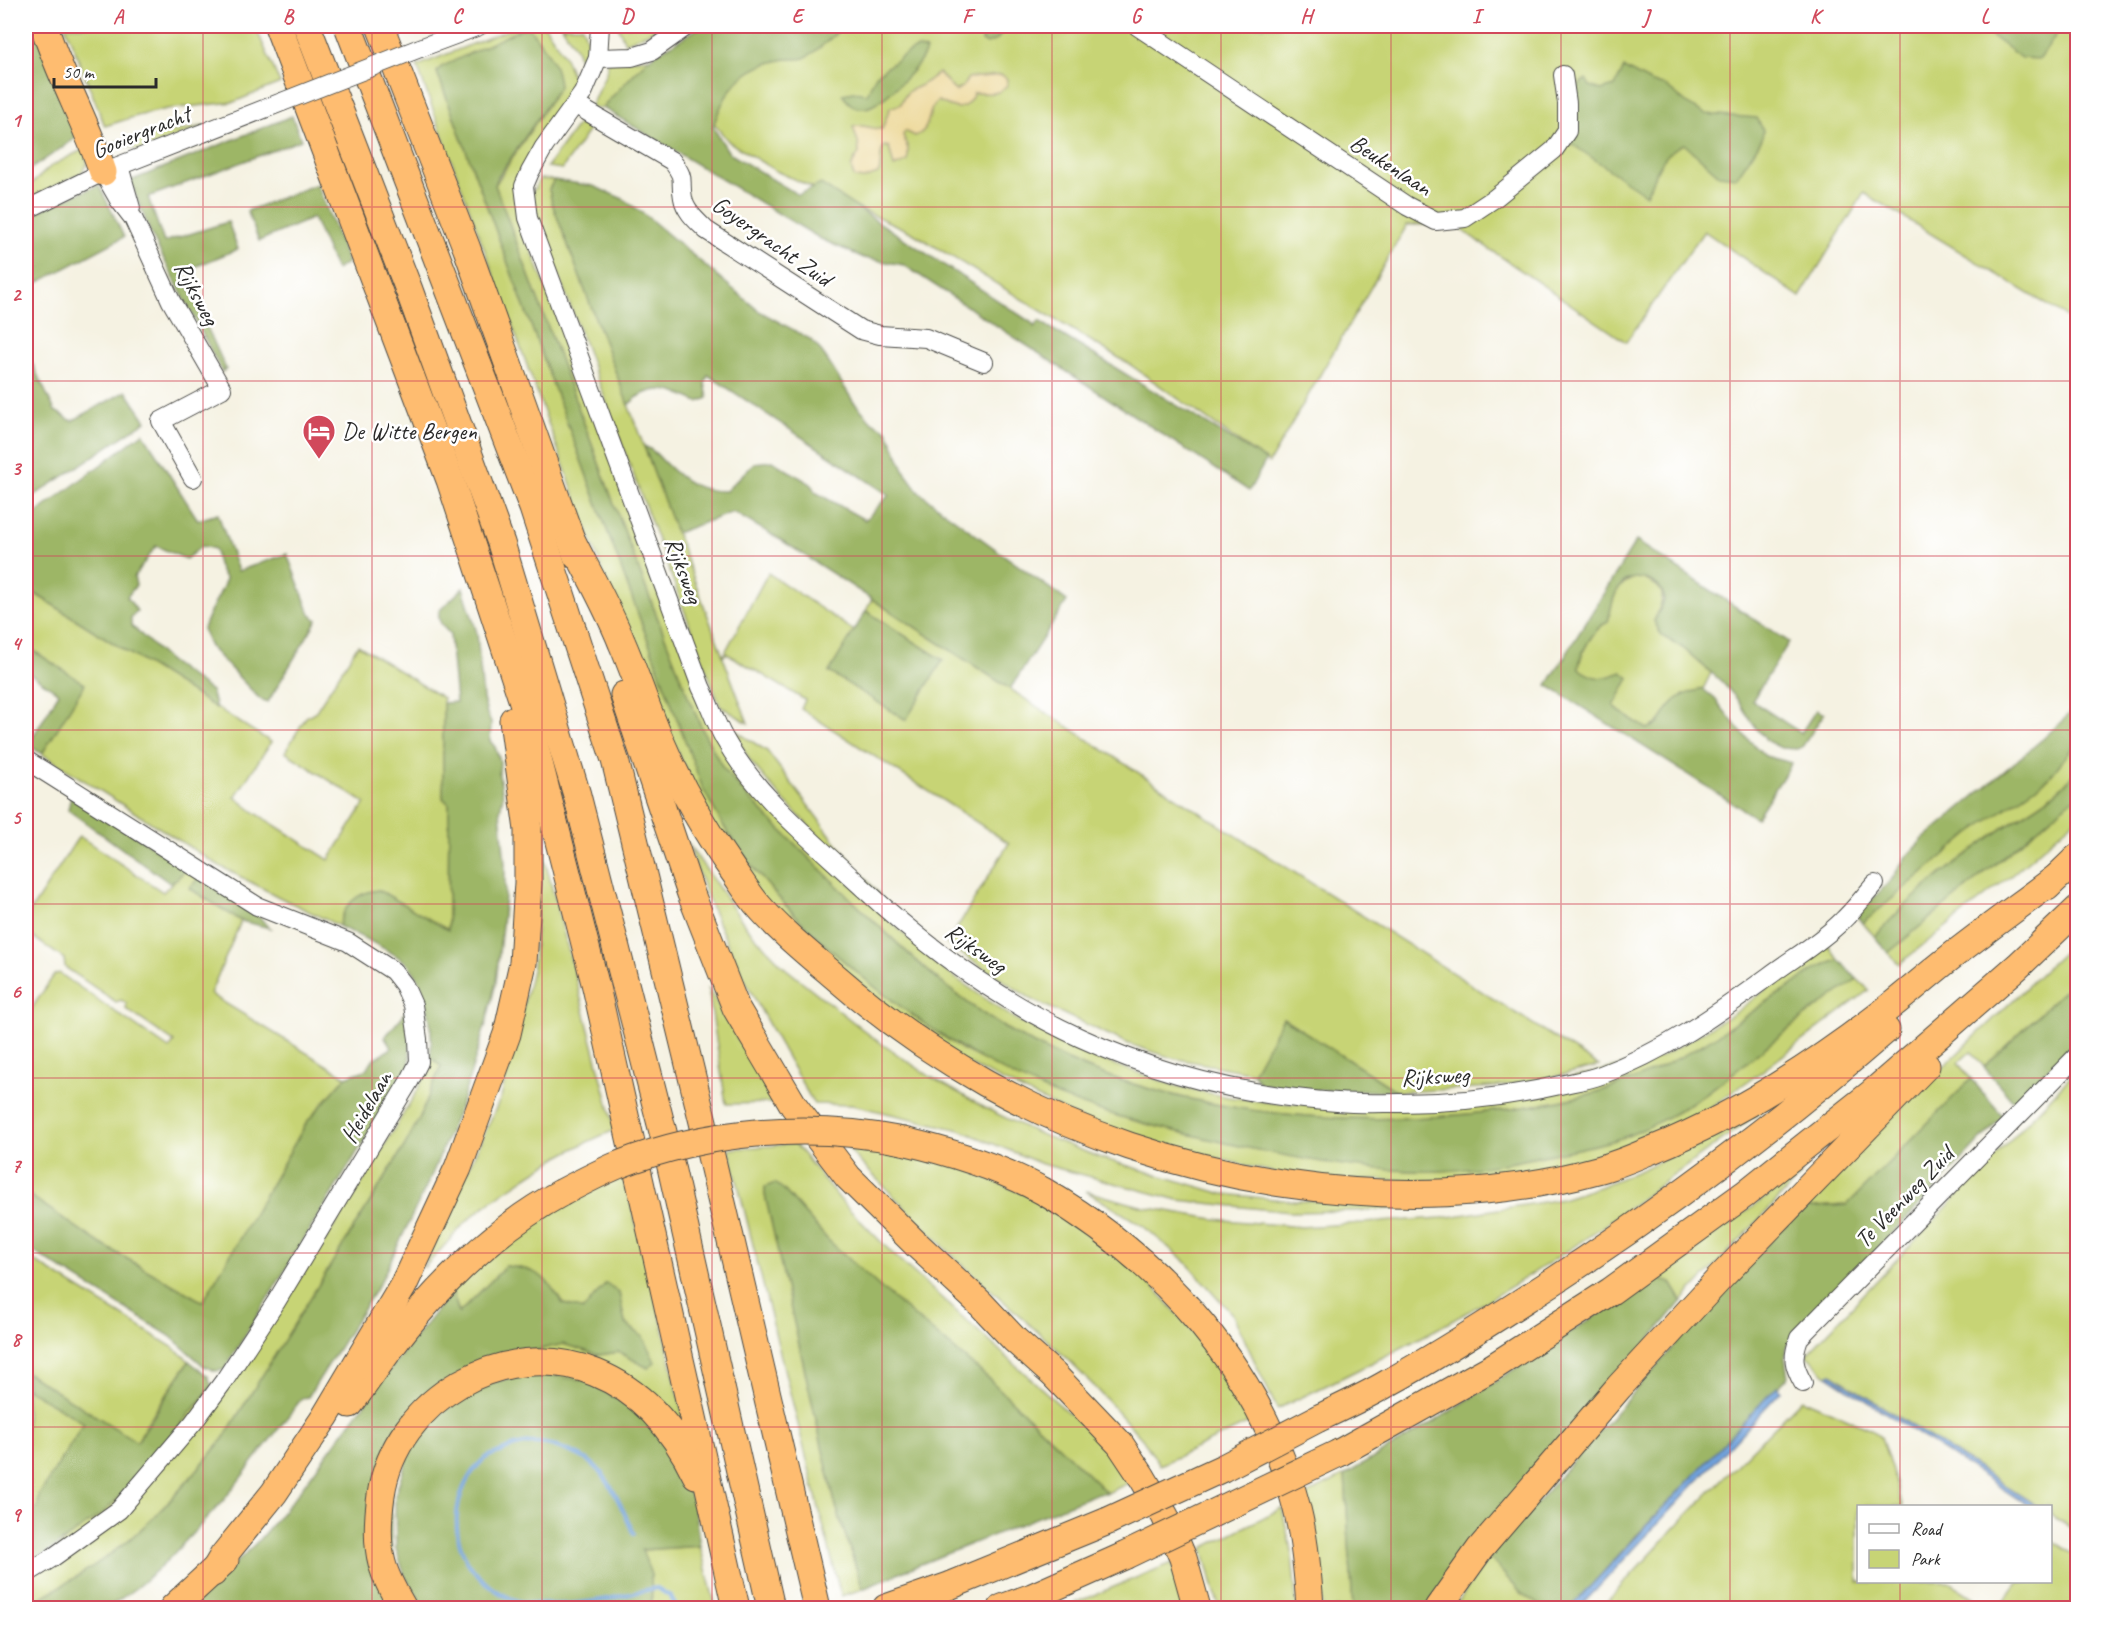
<svg xmlns="http://www.w3.org/2000/svg" width="2103" height="1634" font-family="Caveat,sans-serif">
<style>
.green{fill:#c7d475;stroke:#798050;stroke-width:1.5}
.forest{fill:#9db666;stroke:#647048;stroke-width:1.5}
.sand{fill:#eeda9e;stroke:#8c8264;stroke-width:1.5}
.water{fill:#70a1db;stroke:#4e6683;stroke-width:1.5}
.lines{fill:none;stroke-linecap:round;stroke-linejoin:round}
.stream{stroke:#70a1db;stroke-width:4}
.minor-casing{stroke:#494946;stroke-width:20}
.highway-casing{stroke:#494946;stroke-width:29}
.minor{stroke:#fff;stroke-width:18}
.highway{stroke:#febc70;stroke-width:27}
.minor-bridge-casing{stroke:#494946;stroke-width:20;stroke-linecap:butt}
.highway-bridge-casing{stroke:#494946;stroke-width:29;stroke-linecap:butt}
.minor-bridge{stroke:#fff;stroke-width:18}
.highway-bridge{stroke:#febc70;stroke-width:27}
.grid{fill:none;stroke:#d1495b;stroke-width:1.5;stroke-opacity:0.55}
.labels{text-anchor:middle;dominant-baseline:central;stroke-width:5;stroke-linejoin:round;paint-order:stroke}
.street-label{font-size:24px;fill:#2b2b2b;stroke:#fff}
.poi-label{font-size:24px;fill:#2b2b2b;stroke:#fff;text-anchor:start}
.neatline{fill:none;stroke:#d1495b;stroke-width:2}
.grid-label{font-size:20px;text-anchor:middle;font-weight:bold;fill:#d1495b}
</style>
<rect width="100%" height="100%" fill="#fff"/>
<filter id="ink" filterUnits="userSpaceOnUse"><feTurbulence type="fractalNoise" baseFrequency=".0167" numOctaves="2"/><feDisplacementMap in="SourceGraphic" scale="12" xChannelSelector="R" yChannelSelector="G"/><feConvolveMatrix kernelMatrix="1 2 1 2 8 2 1 2 1" color-interpolation-filters="sRGB"/></filter>
<filter id="wash" filterUnits="userSpaceOnUse"><feTurbulence type="fractalNoise" baseFrequency=".008" numOctaves="4" result="noise"/><feDisplacementMap in="SourceGraphic" scale="24" xChannelSelector="R" yChannelSelector="G"/><feGaussianBlur stdDeviation="1.35" result="paint"/><feColorMatrix in="noise" values="0 0 0 0 0 0 0 0 0 0 0 0 0 0 0 0 0 1.4 0 .05"/><feComposite in="paint" operator="in"/></filter>
<g filter="url(#wash)">
<rect width="100%" height="100%" fill="#f5f2e2"/>
<g class="green">
<path d="M65,26h190l25,57 -46,19 -67,7 -30,7 -32,10z"/>
<path d="M518,26h27l19,29 13,33 -58,87 -5,21 5,21 164,432 83,155 172,162 77,53 83,40 78,27 52,11 45,6 157,6 231,-52 75,-45 91,-69 12,17c-8,3 -17,5 -23,9 -9,5 -17,12 -26,18 -21,13 -41,27 -62,41 -37,25 -78,47 -121,61 -34,11 -69,16 -104,21 -161,22 -350,4 -493,-79 -58,-34 -105,-80 -153,-126 -37,-36 -74,-72 -110,-109l-24,-28 -18,-33 -14,-31 -56,-144 -140,-375 64,-98 -10,-33 -19,-25 -5,-2 -88,45 254,684 29,64 12,20 22,29 32,37 44,42 48,40 42,33 43,29 93,45 283,69 72,7h29l35,-3 39,-6 113,-26 50,-24 26,-16 97,-76 57,-41 12,11 -108,82 -89,62 -157,47 -210,-1 -199,-49 -173,-84 -200,-174 -100,-219 -216,-588z"/>
<path d="M562,26h20c7,16 9,28 3,46l-9,-23z"/>
<path d="M618,26h46l-39,17z"/>
<path d="M743,26h1334v297l-213,-130 -64,104 -96,-66 -78,111 -173,-118 -46,1 -138,238 -140,-99 -218,-132 -135,-61 -47,-29 -34,-41z"/>
<path d="M649,58l-40,42 -6,8h-13l16,-35 2,-11z"/>
<path d="M579,123l10,7 -27,39 -15,-2z"/>
<path d="M205,126l-65,26 -23,-11z"/>
<path d="M86,148l1,17 -6,8 -55,28v-12l25,-23z"/>
<path d="M540,179l14,1 -5,9 3,14 171,453 45,-83 86,58 -25,42 114,-13 -77,-49 6,-12 313,204 414,263 -54,13 -50,8 -97,5 -115,-74 -30,55 -81,-15 -43,-14 -96,-44 -86,-56 62,-101 -208,-134 4,-9 -79,-47 -3,4 25,66 -28,-17 -186,-497 -2,-16z"/>
<path d="M1638,577c30,11 28,17 16,44l8,15 21,12 28,25 -8,16c-12,3 -24,6 -32,16 -10,11 -7,18 -24,24l-27,-17 -6,-6 15,-28 -7,-5c-19,6 -25,8 -43,-4 0,-15 15,-42 29,-47 5,-23 5,-38 30,-45z"/>
<path d="M26,588l245,154 -36,55 19,15 75,48 36,-57 -80,-51 21,-35 10,-6 42,-66 85,53v100l6,6 -1,127 -69,-41c-21,2 -35,16 -40,36l-60,-29 -61,-32 -176,-111 42,-70 -58,-38z"/>
<path d="M731,728l36,23 68,90 51,62 -101,-101 -34,-40z"/>
<path d="M2077,742c0,10 3,23 -3,31 -18,25 -49,39 -73,56 -40,30 -94,70 -126,108l-12,-14 107,-90 79,-55z"/>
<path d="M2077,796v22l-64,56 -114,90 -11,-11z"/>
<path d="M79,836l84,56 24,-24 22,6 -19,14 51,33 -31,73 136,83 -39,45 -104,180 -102,-58 -75,-51v-154l2,1 4,-6 -6,-5v-12l28,-42 5,-2 110,76 5,-7 -48,-33v-6l-5,-3 -5,2 -51,-35 -1,-8 -38,-27v-14z"/>
<path d="M689,845l58,83 38,40 91,72 55,37 54,31 50,24 66,26 122,36 72,7 145,-2v7l-89,5 -61,1 -112,-12 -136,-36 -82,-34 -108,-25 -38,-1c-49,-84 -96,-166 -125,-259z"/>
<path d="M542,849l73,281c-40,16 -65,31 -100,55 -18,12 -36,24 -51,39 -14,15 -26,30 -41,44l78,-171 32,-131z"/>
<path d="M2077,939v39l-93,89 -13,-16 -13,12 13,16 -124,126 -46,3 44,-47z"/>
<path d="M708,987l23,41 49,75 -54,1z"/>
<path d="M430,1057l11,9 -22,53 -15,28 -181,292c-28,34 -58,70 -92,99 -32,27 -69,48 -105,68v-25l230,-237 99,-149 62,-104 10,-20z"/>
<path d="M2077,1070v462l-26,-17 -1,-9h-13l-205,-132 -5,1 -21,-20z"/>
<path d="M1773,1103c-60,43 -120,88 -181,131 -98,69 -207,124 -315,175l-44,-94 -47,-53 -43,-36 -57,-35 58,16 70,12 87,8 141,-9 120,-19 37,-12 44,-18 61,-29z"/>
<path d="M795,1144l48,59 50,51 201,182 28,34 7,13 -22,10 -120,-116 -105,-88 -54,-49 -45,-51 -18,-2v8l6,26 64,282 28,86 -22,7 -112,-447z"/>
<path d="M848,1148l55,4 42,8 93,40 99,68 72,82 42,72 -91,43 -17,-25 -45,-50 -41,-41 -104,-93 -92,-93z"/>
<path d="M1800,1173l2,1 -120,127 -11,-18 -18,-5z"/>
<path d="M623,1174l41,157 26,116 -205,-85 78,-18 36,11 20,-3 24,-15 -18,-14 -6,-30 -13,-10 -23,27 -21,-7c-16,-27 -24,-34 -56,-37l-47,47 -7,-22 77,-71z"/>
<path d="M26,1256l148,92 15,13 -42,62 -10,19 -111,102v-169l78,47 -78,-50z"/>
<path d="M1802,1399l69,30 10,8 22,69h-45v76h91l41,26h-389l84,-91z"/>
<path d="M1345,1475l8,133h-30l-19,-112z"/>
<path d="M1282,1508l10,47 5,53h-78l-16,-60z"/>
<path d="M2051,1539l26,18v51h-78l19,-26h32z"/>
<path d="M700,1546l16,62h-64l-1,-32 -9,-26z"/>
<path d="M1489,1557l31,35 23,16h-89z"/>
<path d="M1172,1563l13,45h-122z"/>
</g>
<g class="forest">
<path d="M26,26h10l40,112 -48,33 -2,4z"/>
<path d="M702,26h141c-7,8 -29,28 -39,32 -7,2 -16,0 -23,2 -40,8 -56,30 -68,67l16,26 69,42 23,-11 211,139 2,4 5,-6 227,139 -17,31 -345,-226 -40,-7 -43,-19 -218,-131 6,-8 40,-42z"/>
<path d="M983,26h23l-9,14 -10,4 -5,-3z"/>
<path d="M1978,26h-1h85l-22,33 -19,-1z"/>
<path d="M525,27l5,2c14,19 28,33 29,58l-61,90 -3,8 140,375 56,144 14,31 18,33 24,28c36,37 73,73 110,109 48,46 95,92 153,126 143,83 332,101 493,79 35,-5 70,-10 104,-21 43,-14 84,-36 121,-61 21,-14 41,-28 62,-41 9,-6 17,-13 26,-18 6,-4 15,-6 23,-9l18,19c-20,14 -40,28 -60,43 -52,41 -103,88 -167,113 -24,9 -52,14 -78,19 -37,8 -75,16 -113,17 -63,2 -138,-11 -200,-25 -61,-14 -122,-27 -181,-50 -118,-47 -251,-150 -324,-254 -12,-17 -21,-35 -31,-53l-266,-717 4,-5z"/>
<path d="M918,48l8,2c-4,15 -45,56 -61,58 -11,1 -17,-5 -23,-14l12,-2 13,2 9,-19 32,-23z"/>
<path d="M1624,68l28,15 12,2 25,20 16,9 52,4 6,12 -1,9 -25,38 -18,-2 -35,-31c-23,9 -28,30 -38,51l-77,-53 4,-50 9,-10 4,-3 4,7 11,4 14,-4z"/>
<path d="M292,116l9,24 -153,57 16,45 64,-20 10,27 -56,23 44,97 -4,3 -71,-138 -21,-53z"/>
<path d="M554,180l39,6 30,13 27,20 109,92 51,28 12,13 31,49 10,11 9,10 15,8 19,44 13,18 27,21 121,88 -57,88 -229,-149 -48,-28 -57,21 -32,-87c10,4 14,10 22,18 18,18 34,28 60,27l28,-28 18,-2 39,23 4,8 50,28 24,-25 -181,-120 -3,8 3,15 -10,4c-26,-12 -46,-21 -70,3l-76,-202 -3,-14z"/>
<path d="M317,184l31,79 -12,7 -23,-52 -54,23 -12,-30z"/>
<path d="M99,185l25,52 -98,52v-71l29,-15z"/>
<path d="M26,351l29,60 17,10 54,-30 20,30 -120,80z"/>
<path d="M143,433l55,87 20,-6 20,57 49,-17 23,60 7,6 -49,82 -8,-3 -50,-52 -7,-18c5,-18 17,-32 23,-50 -7,-10 -10,-17 -11,-30l-13,-3 -16,13 -30,-13 -22,31 2,8 -9,12 10,14 -6,6v8l38,36 42,30 5,17 -190,-120v-67z"/>
<path d="M1636,541l153,101 -37,59 49,32 15,-23 8,4 -22,33 -5,2 -16,-1 -14,-7 -14,-17 -16,-25 -15,-17 -39,-34 -21,-12 -8,-15c3,-6 9,-16 10,-22 0,-18 -29,-27 -41,-16 -10,10 -12,25 -15,39 -14,5 -29,32 -29,47 17,12 24,10 43,3l7,6 -15,28 6,6 27,17c17,-6 14,-13 24,-24 8,-10 20,-13 32,-16l12,10 25,32 25,25 27,7 -36,55 -209,-133z"/>
<path d="M463,588l14,45 6,66 4,15 4,8 -1,19 5,6 5,14 -1,14 4,21 -3,15 5,53v32l-9,86 -10,41 -23,76 -30,73 -52,109 -73,116 -6,1 -79,103 -60,64 -26,22 -29,21h-82v-2c36,-20 73,-41 105,-68 34,-29 64,-65 92,-99l181,-292 15,-28 22,-53 -11,-9c4,-27 -3,-78 -26,-96 -19,-14 -43,-24 -65,-35 5,-22 18,-34 40,-36l69,40 1,-126 -6,-6v-95l13,-1 -6,-67c-6,-9 -13,-12 -11,-24z"/>
<path d="M866,611l77,49 -37,60 -77,-48z"/>
<path d="M26,646l59,38 -43,70 -14,-9 31,-52 -33,-22z"/>
<path d="M2077,707v35l-28,36 -79,55 -107,90 -6,-8 35,-36 13,-21 17,-18 123,-103z"/>
<path d="M2077,768v28l-189,157 -13,-16c31,-37 87,-80 127,-108 24,-17 63,-36 75,-61z"/>
<path d="M71,796l116,72 -10,11 -7,4 -102,-73z"/>
<path d="M200,877l48,29 22,22 -29,-7 -52,-33z"/>
<path d="M2077,978v61l-62,64 -31,-36z"/>
<path d="M410,1007v59l-186,304 -9,1 -11,-5 -34,-30 -144,-89v-54l75,51 102,58 104,-180 39,-45 19,-7 9,-11 18,-11 -7,-11z"/>
<path d="M1283,1018l115,74 -82,-2 -56,-6 -7,-11z"/>
<path d="M1971,1079l32,37 -217,231 -1,10 3,20 -156,163 -61,68h-28l-23,-16 -31,-35 30,-34 198,-226 84,-89 46,-3z"/>
<path d="M775,1183l8,6 45,51 54,49 105,88 120,116h-9l-187,75 -48,21 -28,-86 -70,-308v-8z"/>
<path d="M506,1266c32,3 40,10 56,37l21,7 23,-27 13,10 6,30 18,14 12,25 -7,6 -29,-16 -20,3 -36,-11 -78,18 -96,76 4,170h-203l67,-66 38,-45 99,-133 58,-73 7,22z"/>
<path d="M1653,1278l18,5 11,18 -256,307h-73l-8,-133 98,-59z"/>
<path d="M189,1361l19,15 4,10 -79,98 -30,29 -77,54v-53l12,-6 1,-13 45,-72 -58,-35v-16l111,70z"/>
<path d="M532,1373l57,8 59,38 31,43 15,44 6,40 -58,4 9,25 1,33h-228l-19,-32 -9,-27 -1,-54 16,-47 13,-23 57,-40z"/>
</g>
<path class="sand" d="M938,73c8,5 10,13 18,18l7,-5 5,-8 34,-3 5,4v7c-10,10 -19,7 -33,7 -9,21 -19,16 -36,8 -13,10 -5,29 -23,35l-10,-5 -2,4 5,14v12l-14,6 -5,-20 -5,-1c-6,9 -1,19 -6,28l-14,5 -9,-1c-7,-13 -2,-14 4,-25l-1,-11 -5,-15c12,-4 17,3 29,2l8,-21 11,-4c6,-18 13,-13 25,-22 5,-3 8,-6 12,-9z"/>
<g class="water">
<path d="M1831,1374l206,132h-8l-202,-131z"/>
<path d="M1777,1386l4,5 -202,217h-9z"/>
</g>
<g class="lines">
<path class="stream" d="M634,1534c-11,-23 -20,-48 -38,-67 -9,-9 -24,-15 -36,-19 -22,-8 -39,-6 -60,4 -6,2 -13,4 -17,8 -33,31 -36,86 -3,117 13,13 28,23 47,26 29,4 70,-1 99,-8 10,-3 20,-5 31,-7l13,8 7,12"/>
</g>
</g>
<g filter="url(#ink)">
<g class="lines">
<g class="minor-casing">
<g id="minor">
<path d="M600,26l-2,32 -15,35 -39,54 -14,25 -6,14 4,32 173,469c8,16 14,35 23,51 33,59 89,103 138,149 136,128 287,202 475,215 21,2 42,1 63,1 54,0 107,-6 160,-18 13,-3 28,-5 41,-10 62,-23 115,-60 168,-99 24,-18 52,-34 73,-55 12,-11 22,-25 33,-37"/>
<path d="M1137,26l270,180 29,15 29,-3 30,-20 59,-48 13,-19v-28l-4,-28"/>
<path d="M420,48l59,-22"/>
<path d="M598,58l34,-1 20,-6 35,-25"/>
<path d="M576,105l96,56c15,20 7,17 11,37 2,13 14,23 23,32l155,100 19,5 46,3 58,24"/>
<path d="M119,166l12,42"/>
<path d="M103,172l16,28 14,18 38,83 51,88 -61,32 32,57"/>
<path d="M26,210l77,-38 179,-70"/>
<path d="M26,760l231,146 91,36 45,29 11,14 9,20 5,34 1,23 -9,18 -134,222 -52,79 -31,42 -74,87 -67,48 -26,16"/>
<path d="M1803,1383c-10,-18 -11,-25 -4,-45l279,-283"/>
</g>
</g>
<g class="highway-casing">
<g id="highway">
<path d="M44,26c16,50 42,96 59,146"/>
<path d="M278,26l172,454 75,228 71,279 140,621"/>
<path d="M307,26l102,264 92,253 76,252 87,341 107,472"/>
<path d="M348,26l185,482 82,252 88,362 114,486"/>
<path d="M380,26l87,223 110,307"/>
<path d="M572,541c17,34 36,67 50,102 14,32 24,65 38,97 20,47 44,90 74,132 7,10 14,21 22,31 22,26 50,49 76,71 47,41 99,78 154,109 178,99 417,141 615,86 18,-5 36,-13 53,-20 79,-32 152,-78 219,-129 25,-19 49,-40 74,-60 37,-29 76,-57 113,-85"/>
<path d="M624,695l67,199 45,114 58,98 54,71 67,66 66,61 34,36 39,35 66,69 22,33 23,39 18,42 14,50"/>
<path d="M2047,887l31,-30"/>
<path d="M903,1141c48,11 97,26 140,50 120,70 217,178 253,314 9,33 12,69 14,103"/>
<path d="M350,1404c23,-31 44,-64 70,-93 40,-46 87,-89 141,-118"/>
<path d="M1319,1418c23,-11 47,-22 69,-35 57,-31 111,-67 166,-102 116,-76 227,-160 332,-251"/>
<path d="M1339,1453l154,-86 118,-76 134,-97 127,-101 146,-127 60,-57"/>
<path d="M213,1573l10,-17 51,-63 51,-76 78,-131 55,-118 49,-134 16,-71 5,-80v-53l-15,-110"/>
<path d="M173,1608l52,-48"/>
<path d="M403,1608c-8,-14 -17,-29 -21,-45 -6,-22 -4,-46 -1,-68 14,-96 124,-160 215,-122 47,19 79,58 100,102"/>
<path d="M886,1608l63,-22 159,-65"/>
<path d="M1002,1608l30,-11 92,-41"/>
<path d="M1438,1608l42,-59 139,-162 100,-108 207,-213"/>
</g>
</g>
<use href="#minor" class="minor"/>
<use href="#highway" class="highway"/>
<g class="minor-bridge-casing">
<path id="minor-bridge" d="M282,102l138,-54"/>
</g>
<g class="highway-bridge-casing">
<g id="highway-bridge">
<path d="M561,1193c19,-10 38,-20 57,-28 89,-35 192,-43 285,-24"/>
<path d="M1108,1521l115,-53 96,-50"/>
<path d="M1124,1556l215,-103"/>
</g>
</g>
<use href="#minor-bridge" class="minor-bridge"/>
<use href="#highway-bridge" class="highway-bridge"/>
</g>
</g>
<path class="grid" d="M203,26v1582M372,26v1582M542,26v1582M712,26v1582M882,26v1582M1052,26v1582M1221,26v1582M1391,26v1582M1561,26v1582M1730,26v1582M1900,26v1480M26,207h2052M26,381h2052M26,556h2052M26,730h2052M26,904h2052M26,1078h2052M26,1253h2052M26,1427h2052M1900,1582v26"/>
<defs>
<g id="hotel-pin" transform="scale(1.725)"><path d="M0 17L-7.5 6A9.5 9.5 0 1 1 7.5 6Z" fill="#d1495b" stroke="#fff"/><path d="M-6-4.5h1.5V1H6V5H4.5V3h-9V5H-6ZM-4 0a1.8 1.8 0 1 1 3.6 0ZM.5 0V-2.5h3Q6-2.5 6 0Z" fill="#fff"/></g>
</defs>
<g fill-rule="evenodd">
<use href="#hotel-pin" x="319" y="431"/>
</g>
<g class="labels">
<g class="street-label">
<text transform="translate(141 132) rotate(-22)">Gooiergracht</text>
<text transform="translate(1391 165) rotate(33)">Beukenlaan</text>
<text transform="translate(772 241) rotate(35)">Goyergracht Zuid</text>
<text transform="translate(197 293) rotate(62)">Rijksweg</text>
<text transform="translate(684 570) rotate(70)">Rijksweg</text>
<text transform="translate(976 948) rotate(35)">Rijksweg</text>
<text transform="translate(1435 1076) rotate(-3)">Rijksweg</text>
<text transform="translate(366 1107) rotate(-60)">Heidelaan</text>
<text transform="translate(1904 1197) rotate(-46)">Te Veenweg Zuid</text>
</g>
<g class="poi-label">
<text x="342" y="431">De Witte Bergen</text>
</g>
</g>
<rect width="2103" height="1634" fill="none" stroke="#fff" stroke-width="66"/>
<rect x="1857" y="1505" width="195" height="78" fill="#ffffff" stroke="#aaaaaa" stroke-width="1.5"/>
<rect x="1869" y="1524" width="30" height="9" fill="#ffffff" stroke="#aaaaaa" stroke-width="1.5"/>
<text x="1911" y="1535" font-size="18" fill="#2b2b2b">Road</text>
<rect x="1869" y="1550" width="30" height="18" fill="#c7d475" stroke="#aaaaaa" stroke-width="1.5"/>
<text x="1911" y="1565" font-size="18" fill="#2b2b2b">Park</text>
<path d="M54 78v9h102v-9" fill="none" stroke="#2b2b2b" stroke-width="3"/>
<text x="63" y="78" font-size="18" fill="#2b2b2b" stroke="#ffffff" stroke-width="4.5" paint-order="stroke">50 m</text>
<rect x="33" y="33" width="2037" height="1568" class="neatline"/>
<g class="grid-label">
<text x="118" y="23">A</text>
<text x="288" y="23">B</text>
<text x="457" y="23">C</text>
<text x="627" y="23">D</text>
<text x="797" y="23">E</text>
<text x="967" y="23">F</text>
<text x="1136" y="23">G</text>
<text x="1306" y="23">H</text>
<text x="1476" y="23">I</text>
<text x="1646" y="23">J</text>
<text x="1815" y="23">K</text>
<text x="1985" y="23">L</text>
<text x="16" y="127">1</text>
<text x="16" y="301">2</text>
<text x="16" y="475">3</text>
<text x="16" y="650">4</text>
<text x="16" y="824">5</text>
<text x="16" y="998">6</text>
<text x="16" y="1172">7</text>
<text x="16" y="1346">8</text>
<text x="16" y="1521">9</text>
</g>
</svg>
